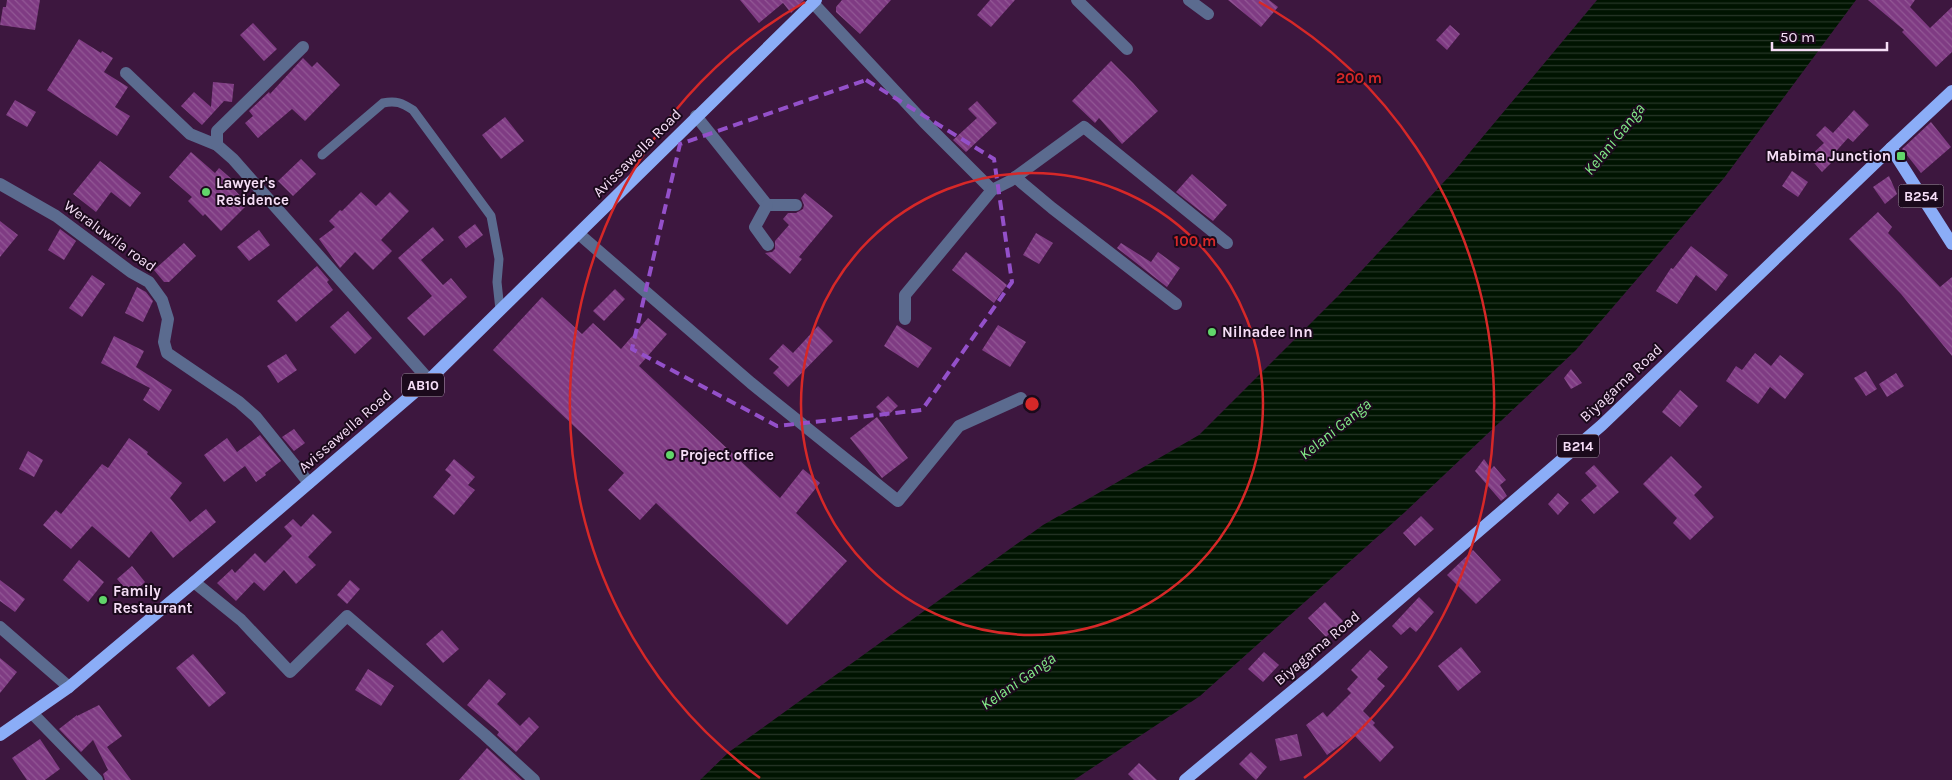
<svg xmlns="http://www.w3.org/2000/svg" width="1952" height="780" font-family="Karla,sans-serif">
<style>
.water{fill:url(#water-rules)}
.building{fill:url(#building-back-hatch)}
.lines{fill:none;stroke-linecap:round;stroke-linejoin:round}
.lane{stroke:#5b6b8f;stroke-width:9}
.street{stroke:#5b6b8f;stroke-width:12}
.primary{stroke:#8badf7;stroke-width:12}
.marked{fill:none;stroke:#9450ca;stroke-width:4;stroke-dasharray:10 6;stroke-linejoin:round}
.ring{fill:none;stroke:#d62828;stroke-width:2.5}
.poi-dot{fill:#61d56a;stroke:#1b0a1c;stroke-width:2}
.labels{text-anchor:middle;dominant-baseline:central;stroke-width:4;stroke-linejoin:round;paint-order:stroke}
.shield{fill:#1b0a1c;stroke:#b49eb5;stroke-width:1}
.shield-label{font-size:14px;font-weight:bold;fill:#f6def7}
.street-label{font-size:15px;fill:#f6def7;stroke:#1b0a1c}
.poi-label{font-size:15px;font-weight:bold;fill:#f6def7;stroke:#1b0a1c;text-anchor:start}
.water-label{font-size:16px;font-style:italic;fill:#83eb89;stroke:#1b0a1c}
.centre{fill:#d62828;stroke:#1b0a1c;stroke-width:2.5}
.ring-label{font-size:15px;text-anchor:middle;font-weight:bold;fill:#d62828;stroke:#1b0a1c;stroke-width:4;stroke-linejoin:round;paint-order:stroke}
</style>
<defs>
<pattern id="water-rules" width="6" height="5" patternUnits="userSpaceOnUse" patternTransform="scale(1.25)"><rect width="6" height="5" fill="#001401"/><path d="M0 2.5h6" fill="none" stroke="#263627"/></pattern>
<pattern id="building-back-hatch" width="6" height="6" patternUnits="userSpaceOnUse" patternTransform="scale(1.25)"><rect width="6" height="6" fill="#7f3b83"/><path d="M-1 5l2 2M0 0l6 6M5-1l2 2" fill="none" stroke="#925795"/></pattern>
</defs>
<rect width="100%" height="100%" fill="#3d173f"/>
<path class="water" d="M1597,0h259l-132,178 -148,172 -171,162 -205,184 -126,84h-374l29,-28 314,-227 156,-90 139,-139 117,-126z"/>
<g class="building">
<path d="M7,0h33l-5,30 -35,-5 3,-18h3z"/>
<path d="M740,0h64l-13,13 -8,-10 -24,20z"/>
<path d="M842,0h49l-31,34 -24,-22v-5z"/>
<path d="M990,0h25l-24,27 -14,-12z"/>
<path d="M1228,0h41l9,7 -17,20z"/>
<path d="M1868,0h47l-5,7 20,21 22,-21v45l-16,15 -34,-35 2,-2z"/>
<path d="M253,23l24,26 -13,12 -24,-26z"/>
<path d="M1450,25l10,9 -13,16 -11,-10z"/>
<path d="M79,39l22,14 1,-2 11,7 -9,14 24,15 -13,20 15,9 -13,20 -70,-46z"/>
<path d="M303,58l9,9 5,-5 23,23 -35,36 -13,-12 -34,29 -13,-15 8,-7 -4,-5 20,-19 1,2z"/>
<path d="M1111,61l22,22 25,28 -36,33 -23,-26 -4,5 -23,-22z"/>
<path d="M213,82l21,2 -2,18 -8,-1 -22,24 -21,-19 13,-14 17,15z"/>
<path d="M15,100l21,12 -9,15 -21,-12z"/>
<path d="M977,101l20,22 -31,29 -13,-12 24,-22 -9,-9z"/>
<path d="M1854,110l15,15 -16,17 -5,-4 -18,20 3,3 -11,11 -13,-15 15,-14 -8,-8 9,-9 8,7z"/>
<path d="M505,117l19,24 -23,18 -19,-24z"/>
<path d="M1931,122l20,25 -30,26 -19,-24z"/>
<path d="M191,152l24,21 4,-5 16,14 -4,4 17,18 -27,27 -16,-17 -2,2 -15,-15 4,-4 -23,-20z"/>
<path d="M301,159l15,15 -23,22 -15,-15z"/>
<path d="M100,161l41,32 -11,14 -19,-15 -15,20 -23,-18z"/>
<path d="M1792,171l16,11 -10,15 -16,-11z"/>
<path d="M1192,174l35,31 -14,16 -37,-29z"/>
<path d="M1889,176l8,18 -12,10 -12,-17z"/>
<path d="M361,192l15,14 14,-14 19,19 -28,29 11,11 -19,19 -18,-18 -15,16 -21,-29 16,-12 -6,-6 11,-11 2,1z"/>
<path d="M805,193l28,23 -34,41 3,2 -12,15 -25,-21 7,-1 3,-3v-8l14,-16 -6,-6 5,-6h8l7,-4 1,-4 -3,-7z"/>
<path d="M1878,212l14,15 -4,6 52,54 12,-10v79l-51,-62 -52,-55z"/>
<path d="M0,221l18,14 -18,22z"/>
<path d="M475,224l8,11 -17,13 -8,-11z"/>
<path d="M433,227l11,13 -23,20 22,25 8,-7 16,19 -43,39 -17,-18 25,-22 -34,-38z"/>
<path d="M60,229l16,12 -12,19 -16,-10z"/>
<path d="M259,230l11,15 -21,16 -12,-14z"/>
<path d="M1036,233l17,10 -14,21 -16,-9z"/>
<path d="M184,243l12,13 -27,26h-5l-10,-12z"/>
<path d="M1121,243l30,19 7,-10 22,16 -13,19 -50,-39z"/>
<path d="M1691,246l37,29 -12,16 -20,-16 -19,29 -21,-13 15,-23 2,1z"/>
<path d="M966,252l41,33 -13,18 -42,-33z"/>
<path d="M317,266l12,14 -2,2 6,8 -37,32 -19,-21z"/>
<path d="M92,275l13,9 -23,33 -13,-9z"/>
<path d="M137,287l9,5 7,9 -10,21 -18,-9z"/>
<path d="M615,289l10,10 -21,22 -11,-10z"/>
<path d="M542,297l40,37 11,-11 28,26 27,-31 19,16 -28,32 141,132 23,-29 17,14 -24,30 51,48 -60,64 -131,-122 -16,17 -32,-30 16,-17 -131,-123z"/>
<path d="M348,311l24,27 -17,16 -25,-27z"/>
<path d="M897,325l35,23 -14,20 -34,-22z"/>
<path d="M998,325l28,17 -16,25 -28,-17z"/>
<path d="M818,326l15,15 -45,46 -15,-14 6,-6 -10,-8 14,-15 10,9z"/>
<path d="M114,336l30,15 -8,16 36,23 -13,21 -16,-11 7,-12 -49,-25z"/>
<path d="M1755,353l16,13 9,-11 24,19 -19,25 -15,-12 -12,17 -32,-23 10,-15 6,4z"/>
<path d="M286,354l11,16 -19,13 -11,-17z"/>
<path d="M1571,369l11,14 -11,6 -7,-11z"/>
<path d="M1866,371l11,18 -11,7 -12,-18z"/>
<path d="M1896,373l8,13 -17,11 -8,-13z"/>
<path d="M1680,390l18,16 -18,21 -18,-15z"/>
<path d="M888,396l10,10 -12,11 -10,-10z"/>
<path d="M877,417l31,41 -26,20 -32,-40z"/>
<path d="M294,429l11,14 -11,8 -12,-14z"/>
<path d="M260,435l21,26 -16,12 1,2 -10,7 -11,-16 -21,16 -20,-27 23,-17 10,14z"/>
<path d="M129,438l19,14 -1,2 35,29 -12,15 20,24 16,-13 10,13 -43,36 -22,-27 -22,27 -37,-32 -21,23 -28,-24 13,-15 5,4 41,-50 6,4z"/>
<path d="M28,451l15,9 -9,17 -15,-8z"/>
<path d="M1671,456l31,31 -8,8 20,22 -24,23 -17,-17 4,-5 -34,-34z"/>
<path d="M454,459l21,18 -7,8 7,5 -21,25 -21,-18 18,-22 -6,-5z"/>
<path d="M1484,459l7,10 3,-3 12,14 -6,5 7,11 -6,5 -26,-30z"/>
<path d="M1594,465l25,27 -25,22 -13,-14 16,-14 -12,-13z"/>
<path d="M1558,493l11,10 -11,12 -10,-11z"/>
<path d="M313,514l19,18 -24,25 8,8 -20,19 -12,-14 -20,21 -10,-9 -18,19 -19,-18 15,-14 3,4 20,-20 10,10 27,-27 -8,-9 9,-8 8,8z"/>
<path d="M1421,516l13,13 -19,17 -12,-13z"/>
<path d="M1473,550l28,30 -25,24 -29,-29z"/>
<path d="M79,560l25,22 -16,20 -25,-22z"/>
<path d="M132,566l13,16 -14,13 -14,-16z"/>
<path d="M0,580l25,19 -10,13 -15,-11z"/>
<path d="M350,580l10,9 -13,15 -10,-9z"/>
<path d="M1419,597l15,15 -18,20 -6,-5 -9,8 -9,-9z"/>
<path d="M1325,602l18,19 -17,16 -18,-19z"/>
<path d="M442,630l17,19 -16,14 -17,-19z"/>
<path d="M1461,647l20,25 -23,19 -20,-25z"/>
<path d="M1370,650l18,17 -11,12 8,7 -22,25 12,12 -2,2 21,22 -14,15 -26,-27 -27,20 -21,-30 17,-13 4,5 24,-24 -4,-4 11,-12 -7,-7z"/>
<path d="M1264,652l15,13 -16,17 -15,-13z"/>
<path d="M193,654l33,39 -17,14 -33,-39z"/>
<path d="M0,658l17,14 -17,21z"/>
<path d="M368,669l26,17 -13,20 -26,-16z"/>
<path d="M489,679l17,15 -9,10 23,22 9,-9 10,10 -23,25 -19,-17 2,-3 -32,-27z"/>
<path d="M99,705l23,31 -15,11 24,33h-26l-2,-6 5,-4 -15,-30 -12,12 -22,-23 18,-14v1z"/>
<path d="M1297,734l5,22 -22,5 -5,-22z"/>
<path d="M40,739l20,30 -15,11h-18l-15,-22z"/>
<path d="M487,748l35,32h-63z"/>
<path d="M1251,752l16,15 -11,13 -17,-16z"/>
<path d="M1139,763l18,17h-23l-6,-6z"/>
</g>
<g class="lines">
<path class="lane" d="M322,155l61,-52c13,-3 19,0 30,7l78,106 8,43 -2,23 3,28"/>
<g class="street">
<path d="M1077,0l50,49"/>
<path d="M1189,0l19,14"/>
<path d="M813,3l111,119 68,68"/>
<path d="M126,73l64,61 27,11 16,14 196,221"/>
<path d="M696,116l71,89h29"/>
<path d="M217,145v-14l86,-84"/>
<path d="M1015,177l37,31 124,96"/>
<path d="M0,184l56,32 75,56 18,10 13,18 6,19 -4,23 3,11 72,49 17,15 53,66"/>
<path d="M767,205l-12,22 13,18"/>
<path d="M579,234l172,149 147,118 61,-75 62,-28"/>
<path d="M905,319v-24l87,-105 18,-9 74,-54 143,116"/>
<path d="M194,582l47,38 49,52 57,-56 138,119 49,45"/>
<path d="M0,627l69,60"/>
<path d="M32,713l65,67"/>
</g>
<g class="primary">
<path d="M1891,148l61,96"/>
<path d="M0,735l69,-48 125,-105 235,-202 387,-380"/>
<path d="M1185,780l129,-107 288,-248 289,-277 61,-57"/>
</g>
</g>
<path class="marked" d="M866,80l128,79 18,123 -90,128 -145,16 -145,-77 48,-205z"/>
<g class="ring">
<circle cx="1032" cy="404" r="231"/>
<path d="M760 778A462 462 0 0 1 805 2M1259 2A462 462 0 0 1 1304 778"/>
</g>
<g class="poi-dot">
<rect x="1896" y="151" width="10" height="10" rx="2.5"/>
<circle cx="206" cy="192" r="5"/>
<circle cx="1212" cy="332" r="5"/>
<circle cx="670" cy="455" r="5"/>
<circle cx="103" cy="600" r="5"/>
</g>
<g class="labels">
<g class="shield">
<rect x="1898.5" y="184.5" width="45" height="23" rx="4"/>
<rect x="402" y="373.5" width="42" height="23" rx="4"/>
<rect x="1557" y="434.5" width="42" height="23" rx="4"/>
</g>
<g class="shield-label">
<text x="1921" y="196">B254</text>
<text x="423" y="385">AB10</text>
<text x="1578" y="446">B214</text>
</g>
<g class="street-label">
<text transform="translate(637 153) rotate(-45)">Avissawella Road</text>
<text transform="translate(110 236) rotate(36)">Weraluwila road</text>
<text transform="translate(1621 383) rotate(-43)">Biyagama Road</text>
<text transform="translate(345 431) rotate(-41)">Avissawella Road</text>
<text transform="translate(1317 648) rotate(-40)">Biyagama Road</text>
</g>
<g class="poi-label">
<text x="1891" y="156" text-anchor="end">Mabima Junction</text>
<text x="216" y="183">Lawyer's<tspan x="216" dy="17">Residence</tspan></text>
<text x="1222" y="332">Nilnadee Inn</text>
<text x="680" y="455">Project office</text>
<text x="113" y="591">Family<tspan x="113" dy="17">Restaurant</tspan></text>
</g>
<g class="water-label">
<text transform="translate(1614 139) rotate(-51)">Kelani Ganga</text>
<text transform="translate(1335 429) rotate(-39)">Kelani Ganga</text>
<text transform="translate(1018 681) rotate(-35)">Kelani Ganga</text>
</g>
</g>
<circle cx="1032" cy="404" r="8" class="centre"/>
<g class="ring-label">
<text x="1359" y="83">200 m</text>
<text x="1195" y="246">100 m</text>
</g>
<path d="M1772 42v8h115v-8" fill="none" stroke="#f6def7" stroke-width="2.5"/>
<text x="1780" y="42" font-size="15" fill="#f6def7" stroke="#1b0a1c" stroke-width="4" paint-order="stroke">50 m</text>
</svg>
